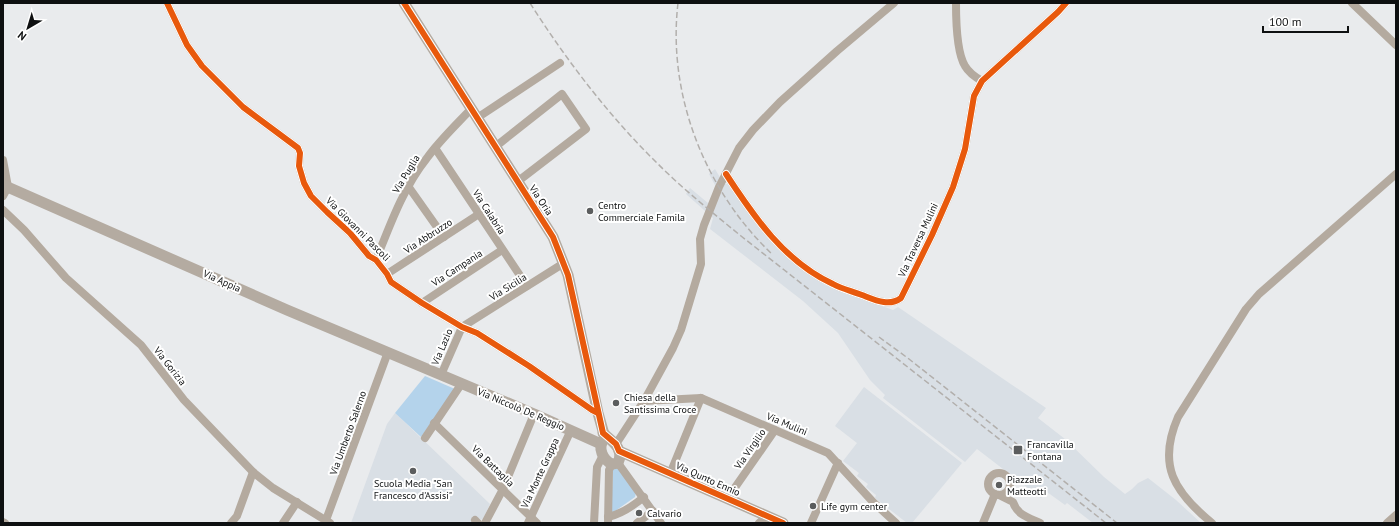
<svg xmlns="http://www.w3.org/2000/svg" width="1399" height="526" font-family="'PT Sans',sans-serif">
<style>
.built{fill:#d9dfe5}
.green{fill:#b4d3eb}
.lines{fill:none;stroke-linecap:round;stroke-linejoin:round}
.minor{stroke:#b4aa9f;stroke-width:8}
.major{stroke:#b4aba1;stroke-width:11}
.rail{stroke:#b2afac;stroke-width:1.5;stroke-dasharray:6 3;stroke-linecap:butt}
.cycleway-casing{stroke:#fff;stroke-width:8}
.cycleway{stroke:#e8590c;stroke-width:6}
.poi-dot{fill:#5b5d5e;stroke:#fff;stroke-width:1.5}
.labels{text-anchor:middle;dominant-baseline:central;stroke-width:4;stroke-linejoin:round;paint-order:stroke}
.street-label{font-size:10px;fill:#0e1011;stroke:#fff}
.poi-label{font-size:10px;fill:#0e1011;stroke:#fff;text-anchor:start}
</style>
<rect width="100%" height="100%" fill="#e9ebed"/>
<g class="built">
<path d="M715,169l9,15h4l38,52 15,16 44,33 68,25 5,-3 148,101 -8,10 27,21 39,38 21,17 7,-5 6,-6 10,-5 28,22 25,23h-108l-26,-20 -2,2 -18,-13 -6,6 -64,-49 -12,13 -82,-64 2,-3 -15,-15 -32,-47 -35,-32 -93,-72 3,-11 -27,-24 4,-6 18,15 8,-16 -7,-13z"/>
<path d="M864,387l98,76 -50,60h-5l-32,-25 1,-3 -10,-8 2,-3 -11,-8 2,-3 -16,-12 14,-18 -22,-17z"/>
<path d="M395,413l95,91 -7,15 -4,1 -3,-3 -5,6h-120l36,-99z"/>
</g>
<g class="green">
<path d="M425,376l30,13 -34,48 -26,-24z"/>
<path d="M620,468l16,25 -1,4 -24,17 2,-45z"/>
</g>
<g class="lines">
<g class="minor">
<path d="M167,3l20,42 15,21 41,41 55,41 2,5 -1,13 5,17 7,13 16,16 23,21 19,23 7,4 11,14 4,8 31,21 40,24 15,6 52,33 63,44 6,3"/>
<path d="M956,3c0,16 1,50 9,63 4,7 10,11 17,15"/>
<path d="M1352,3l44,42"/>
<path d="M477,118l83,-55"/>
<path d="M495,147l67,-53 24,35 -69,53"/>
<path d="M435,148l92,138"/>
<path d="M3,160l5,27 -5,9"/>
<path d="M726,174c28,43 59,88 107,110 9,5 19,7 29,11 13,5 27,12 39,3l31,-63 21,-48 12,-38 9,-53 8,-15 76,-69 8,-9"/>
<path d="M408,186l36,51"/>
<path d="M3,210l21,20 42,48 75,67 43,55 69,72 20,16 57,35"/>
<path d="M376,260c14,-35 27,-72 51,-102 13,-18 29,-33 44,-49"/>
<path d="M387,274l92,-60"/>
<path d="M422,303l80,-53"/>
<path d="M441,375l21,-48 102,-64"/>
<path d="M644,401l57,-3 127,55 45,49 23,21"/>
<path d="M434,423l103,100"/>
<path d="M425,438l37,-55"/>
<path d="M616,444l28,-43 29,-53 8,-18 20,-66 -1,-25 4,-14 15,-38 20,-39 14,-18 27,-28 57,-51 57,-48"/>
<path d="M618,463l43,60"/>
<circle cx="999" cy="484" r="11"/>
<path d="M670,474l31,-76"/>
<path d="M999,495l14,7c4,13 16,16 27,21"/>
<path d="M727,499l48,-69"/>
<path d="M608,517c14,-3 25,-11 36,-20"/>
<path d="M326,520l62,-168"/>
<path d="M475,520l3,3"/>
<path d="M3,522l2,1"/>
<path d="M231,523l6,-7 16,-44"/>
<path d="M283,523l14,-21"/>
<path d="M485,523l18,-34 31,-75"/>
<path d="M528,523l43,-93"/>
<path d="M594,523l3,-56 6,-12"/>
<path d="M608,523l1,-53 3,-6"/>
<path d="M637,523l16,-12"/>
<path d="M759,523l8,-7"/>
<path d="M811,523l27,-60"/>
<path d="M983,523l12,-29"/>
<path d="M1212,523c-38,-31 -55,-58 -34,-106l68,-108 13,-15 137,-120"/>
<path d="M1387,523l9,-8"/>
</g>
<g class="major">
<path d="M404,3l149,234 15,38 30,138 7,25"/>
<path d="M3,185l284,125 247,104 67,30"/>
<path d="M603,433c8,8 22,15 15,30l-6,1c-9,-4 -15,-16 -8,-25"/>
<path d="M619,451l164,72"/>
</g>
<g class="rail">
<path d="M530,3c37,58 79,113 128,161 26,26 55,49 83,72l365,287"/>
<path d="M678,3c-11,93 28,189 95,252"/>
<path d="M879,337l30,22 208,164"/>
</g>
<g class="cycleway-casing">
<g id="cycleway">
<path d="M167,3l20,42 15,21 41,41 55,41 2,5 -1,13 5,17 7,13 16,16 23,21 19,23 7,4 11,14 4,8 31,21 40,24 15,6 52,33 63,44 6,3"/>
<path d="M404,3l149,234 15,38 35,158 13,11 3,7 164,72"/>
<path d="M726,174c28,43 59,88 107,110 9,5 19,7 29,11 13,5 27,12 39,3l31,-63 21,-48 12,-38 9,-53 8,-15 76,-69 8,-9"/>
</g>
</g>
<use href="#cycleway" class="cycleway"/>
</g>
<g class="poi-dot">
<circle cx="590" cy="211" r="4"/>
<circle cx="616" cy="403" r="4"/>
<rect x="1013" y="445" width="10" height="10" rx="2"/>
<circle cx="413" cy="471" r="4"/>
<circle cx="999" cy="485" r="4"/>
<circle cx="813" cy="506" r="4"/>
<circle cx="639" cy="513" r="4"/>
</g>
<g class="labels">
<g class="street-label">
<text transform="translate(406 174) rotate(-59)">Via Puglia</text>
<text transform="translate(541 200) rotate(56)">Via Oria</text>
<text transform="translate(489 212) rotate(57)">Via Calabria</text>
<text transform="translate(358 229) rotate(45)">Via Giovanni Pascoli</text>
<text transform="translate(428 236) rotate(-33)">Via Abbruzzo</text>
<text transform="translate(918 240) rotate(-65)">Via Traversa Mulini</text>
<text transform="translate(457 268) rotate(-33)">Via Campania</text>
<text transform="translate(222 281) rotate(24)">Via Appia</text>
<text transform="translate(508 287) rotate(-32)">Via Sicilia</text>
<text transform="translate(442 347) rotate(-67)">Via Lazio</text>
<text transform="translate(170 366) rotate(52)">Via Gorizia</text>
<text transform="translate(521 409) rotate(23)">Via Niccolò De Reggio</text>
<text transform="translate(787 424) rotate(23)">Via Mulini</text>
<text transform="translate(348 433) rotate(-70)">Via Umberto Salerno</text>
<text transform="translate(750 449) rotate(-55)">Via Virgilio</text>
<text transform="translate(493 466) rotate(44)">Via Battaglia</text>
<text transform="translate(540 473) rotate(-65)">Via Monte Grappa</text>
<text transform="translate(708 479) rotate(24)">Via Qunto Ennio</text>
</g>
<g class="poi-label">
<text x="598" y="205">Centro<tspan x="598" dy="12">Commerciale Famila</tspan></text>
<text x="624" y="397">Chiesa della<tspan x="624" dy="12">Santissima Croce</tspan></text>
<text x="1027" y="444">Francavilla<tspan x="1027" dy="12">Fontana</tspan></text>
<text x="1007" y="479">Piazzale<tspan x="1007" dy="12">Matteotti</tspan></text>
<text x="413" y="483" text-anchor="middle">Scuola Media "San<tspan x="413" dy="12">Francesco d'Assisi"</tspan></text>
<text x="821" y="506">Life gym center</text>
<text x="647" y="513">Calvario</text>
</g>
</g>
<rect width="1399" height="526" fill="none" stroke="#0e1011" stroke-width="8"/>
<g transform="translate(28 28) rotate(218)" stroke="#ffffff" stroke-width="3" paint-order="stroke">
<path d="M0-3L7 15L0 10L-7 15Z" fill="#0e1011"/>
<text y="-6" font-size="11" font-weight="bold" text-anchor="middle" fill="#0e1011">N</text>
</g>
<path d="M1263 26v6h85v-6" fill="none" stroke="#0e1011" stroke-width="2"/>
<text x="1269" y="26" font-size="12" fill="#0e1011" stroke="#ffffff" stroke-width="3" paint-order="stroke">100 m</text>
</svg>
